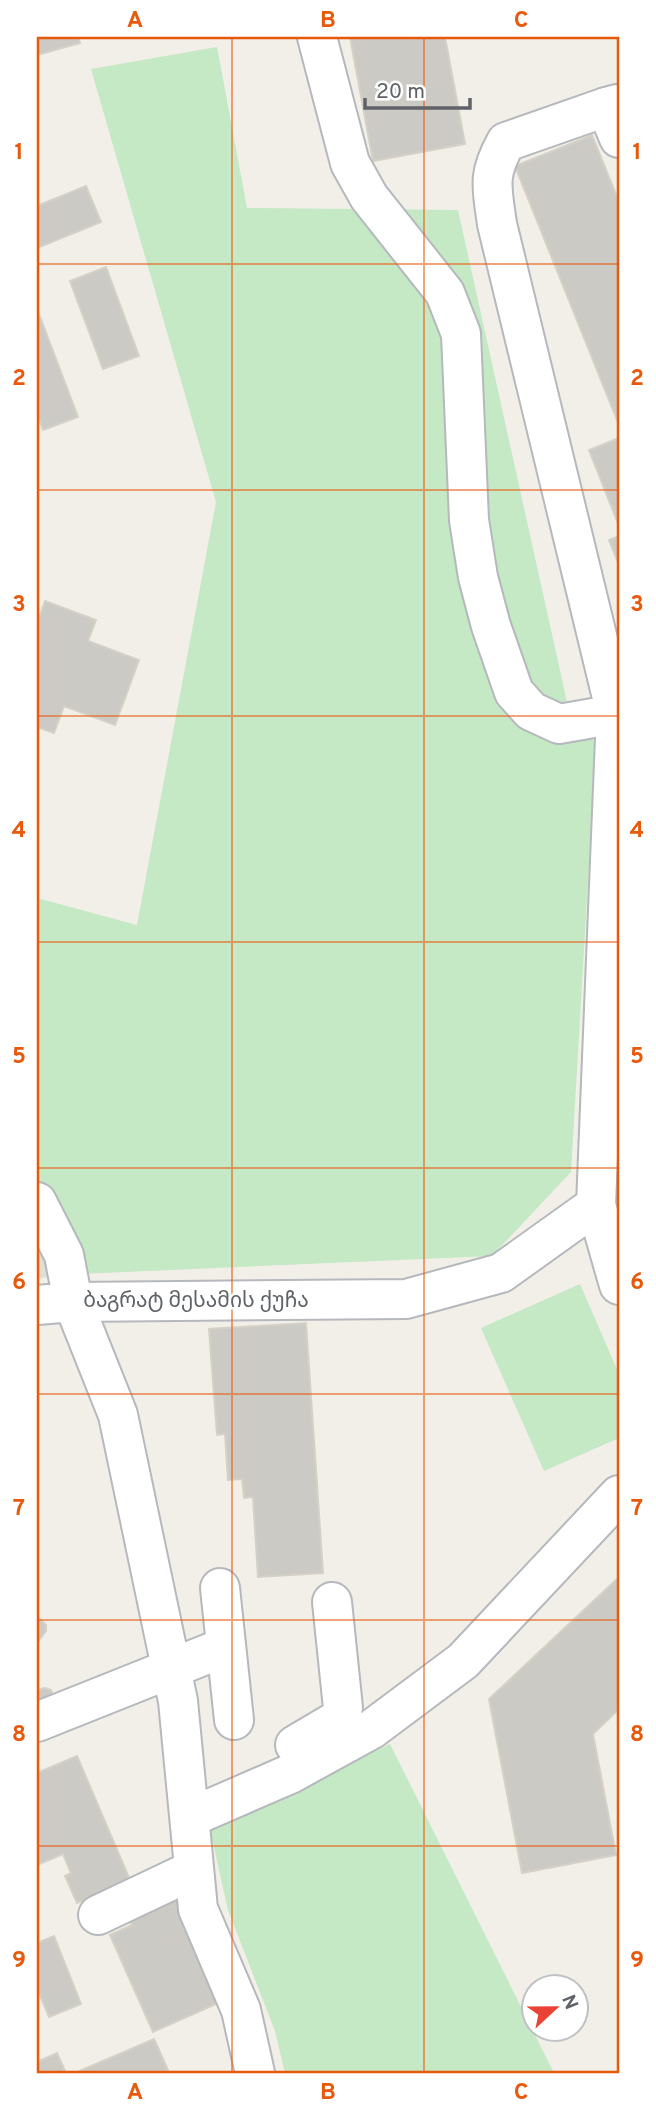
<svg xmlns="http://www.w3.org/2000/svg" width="656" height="2110" font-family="Overpass,'Noto Sans Georgian',sans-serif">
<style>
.education{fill:#e1ded6}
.green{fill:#c5e8c5}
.building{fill:#cccac5;stroke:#d6d1c6;stroke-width:2}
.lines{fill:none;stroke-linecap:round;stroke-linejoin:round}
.minor-casing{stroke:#b5b8bc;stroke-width:42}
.minor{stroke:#fff;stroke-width:38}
.grid{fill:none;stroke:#e8590c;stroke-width:2;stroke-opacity:0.55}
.labels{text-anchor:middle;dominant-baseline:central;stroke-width:5;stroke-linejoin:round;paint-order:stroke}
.street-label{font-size:21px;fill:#5f6368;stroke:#fff}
.neatline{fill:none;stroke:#e8590c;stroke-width:2.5}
.grid-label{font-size:23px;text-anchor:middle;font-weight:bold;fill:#e8590c}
</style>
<rect width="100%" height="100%" fill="#f1efe8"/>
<path class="education" d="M37,1239l16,37 -16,3z"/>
<g class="green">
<path d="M217,47l30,161 211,2 109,492 29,42 -25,428 -79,84 -413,18 -42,-94v-282l100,27 79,-423 -125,-433z"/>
<path d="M580,1284l39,90v64l-75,33 -63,-143z"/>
<path d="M390,1744l164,329h-269l-10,-42 -47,-121 -18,-80z"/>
</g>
<g class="building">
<path d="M37,37h41l2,6 -43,12z"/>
<path d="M350,37h95l20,107 -92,17z"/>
<path d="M592,135l27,67v223l-104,-259z"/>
<path d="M86,186l15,36 -64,26v-42z"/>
<path d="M106,267l33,89 -36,13 -33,-88z"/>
<path d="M37,309l41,108 -35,13 -6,-17z"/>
<path d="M619,438v88l-30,-76z"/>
<path d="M619,536v29l-10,-25z"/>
<path d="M45,601l51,19 -8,21 51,19 -24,65 -51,-19 -10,27 -17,-6v-103z"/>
<path d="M306,1323l17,250 -65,4 -5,-80 -9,1 -2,-19 -14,1 -3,-46 -8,1 -8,-106z"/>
<path d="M619,1577v132l-26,25 23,121 -94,18 -33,-174z"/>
<path d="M37,1616l9,9v6l-9,12z"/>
<path d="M45,1688l6,2 4,10 -18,16v-26z"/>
<path d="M77,1756l53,124 -53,23 -12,-27 6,-3 -8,-19 -26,11v-92z"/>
<path d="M174,1884l51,116 -72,32 -43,-97 22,-10 -9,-18z"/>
<path d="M54,1936l27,68 -32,13 -12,-29v-45z"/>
<path d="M154,2039l14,31 -7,3h-86z"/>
<path d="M57,2053l9,20h-29v-11z"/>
</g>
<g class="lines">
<g class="minor-casing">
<g id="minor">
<path d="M317,37l33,126 19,34 76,96 16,41 8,186 9,57 13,49 23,66 17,19 28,13 57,-10 -119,-490c-5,-37 -10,-48 9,-82l100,-35 11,-3 2,2"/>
<path d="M606,107l13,31"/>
<path d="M37,1202l27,53 9,47 -36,3"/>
<path d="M596,1205l23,80"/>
<path d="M220,1588l14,132"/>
<path d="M37,1722l188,-75"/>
<path d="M295,1745l44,-26 4,-11 -11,-106"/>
<path d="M191,1817l99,-43 82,-45 91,-68 156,-166"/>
<path d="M98,1915l95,-45"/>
<path d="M255,2073l-14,-63 -43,-101 -20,-208 -60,-286 -45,-113 333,-3 95,-26 95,-68 20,-491 3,-2"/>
</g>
</g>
<use href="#minor" class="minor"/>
</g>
<path class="grid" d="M232,37v2036M424,37v2036M37,264h582M37,490h582M37,716h582M37,942h582M37,1168h582M37,1394h582M37,1620h582M37,1846h582"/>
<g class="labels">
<g class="street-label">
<text x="196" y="1301">ბაგრატ მესამის ქუჩა</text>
</g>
</g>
<rect width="656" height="2110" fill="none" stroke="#ffffff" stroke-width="77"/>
<g transform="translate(555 2008) rotate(68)"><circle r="33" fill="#ffffff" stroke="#bfc1c3" stroke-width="2"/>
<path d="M0-5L12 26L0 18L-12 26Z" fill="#ea4335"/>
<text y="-10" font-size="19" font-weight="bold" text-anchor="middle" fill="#5f6368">N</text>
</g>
<path d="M365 98v10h105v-10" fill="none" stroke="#5f6368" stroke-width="3.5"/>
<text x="376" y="98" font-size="21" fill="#5f6368" stroke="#ffffff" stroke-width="5" paint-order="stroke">20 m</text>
<rect x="38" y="38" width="580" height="2034" class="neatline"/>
<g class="grid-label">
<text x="135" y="27">A</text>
<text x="328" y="27">B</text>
<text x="521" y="27">C</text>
<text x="19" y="159">1</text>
<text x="637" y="159">1</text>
<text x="19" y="385">2</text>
<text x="637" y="385">2</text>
<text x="19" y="611">3</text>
<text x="637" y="611">3</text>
<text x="19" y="837">4</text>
<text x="637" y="837">4</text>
<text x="19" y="1063">5</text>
<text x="637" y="1063">5</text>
<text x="19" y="1289">6</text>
<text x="637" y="1289">6</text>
<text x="19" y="1515">7</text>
<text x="637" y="1515">7</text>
<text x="19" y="1741">8</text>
<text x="637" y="1741">8</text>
<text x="19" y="1967">9</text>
<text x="637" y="1967">9</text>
<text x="135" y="2099">A</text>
<text x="328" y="2099">B</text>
<text x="521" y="2099">C</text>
</g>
</svg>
